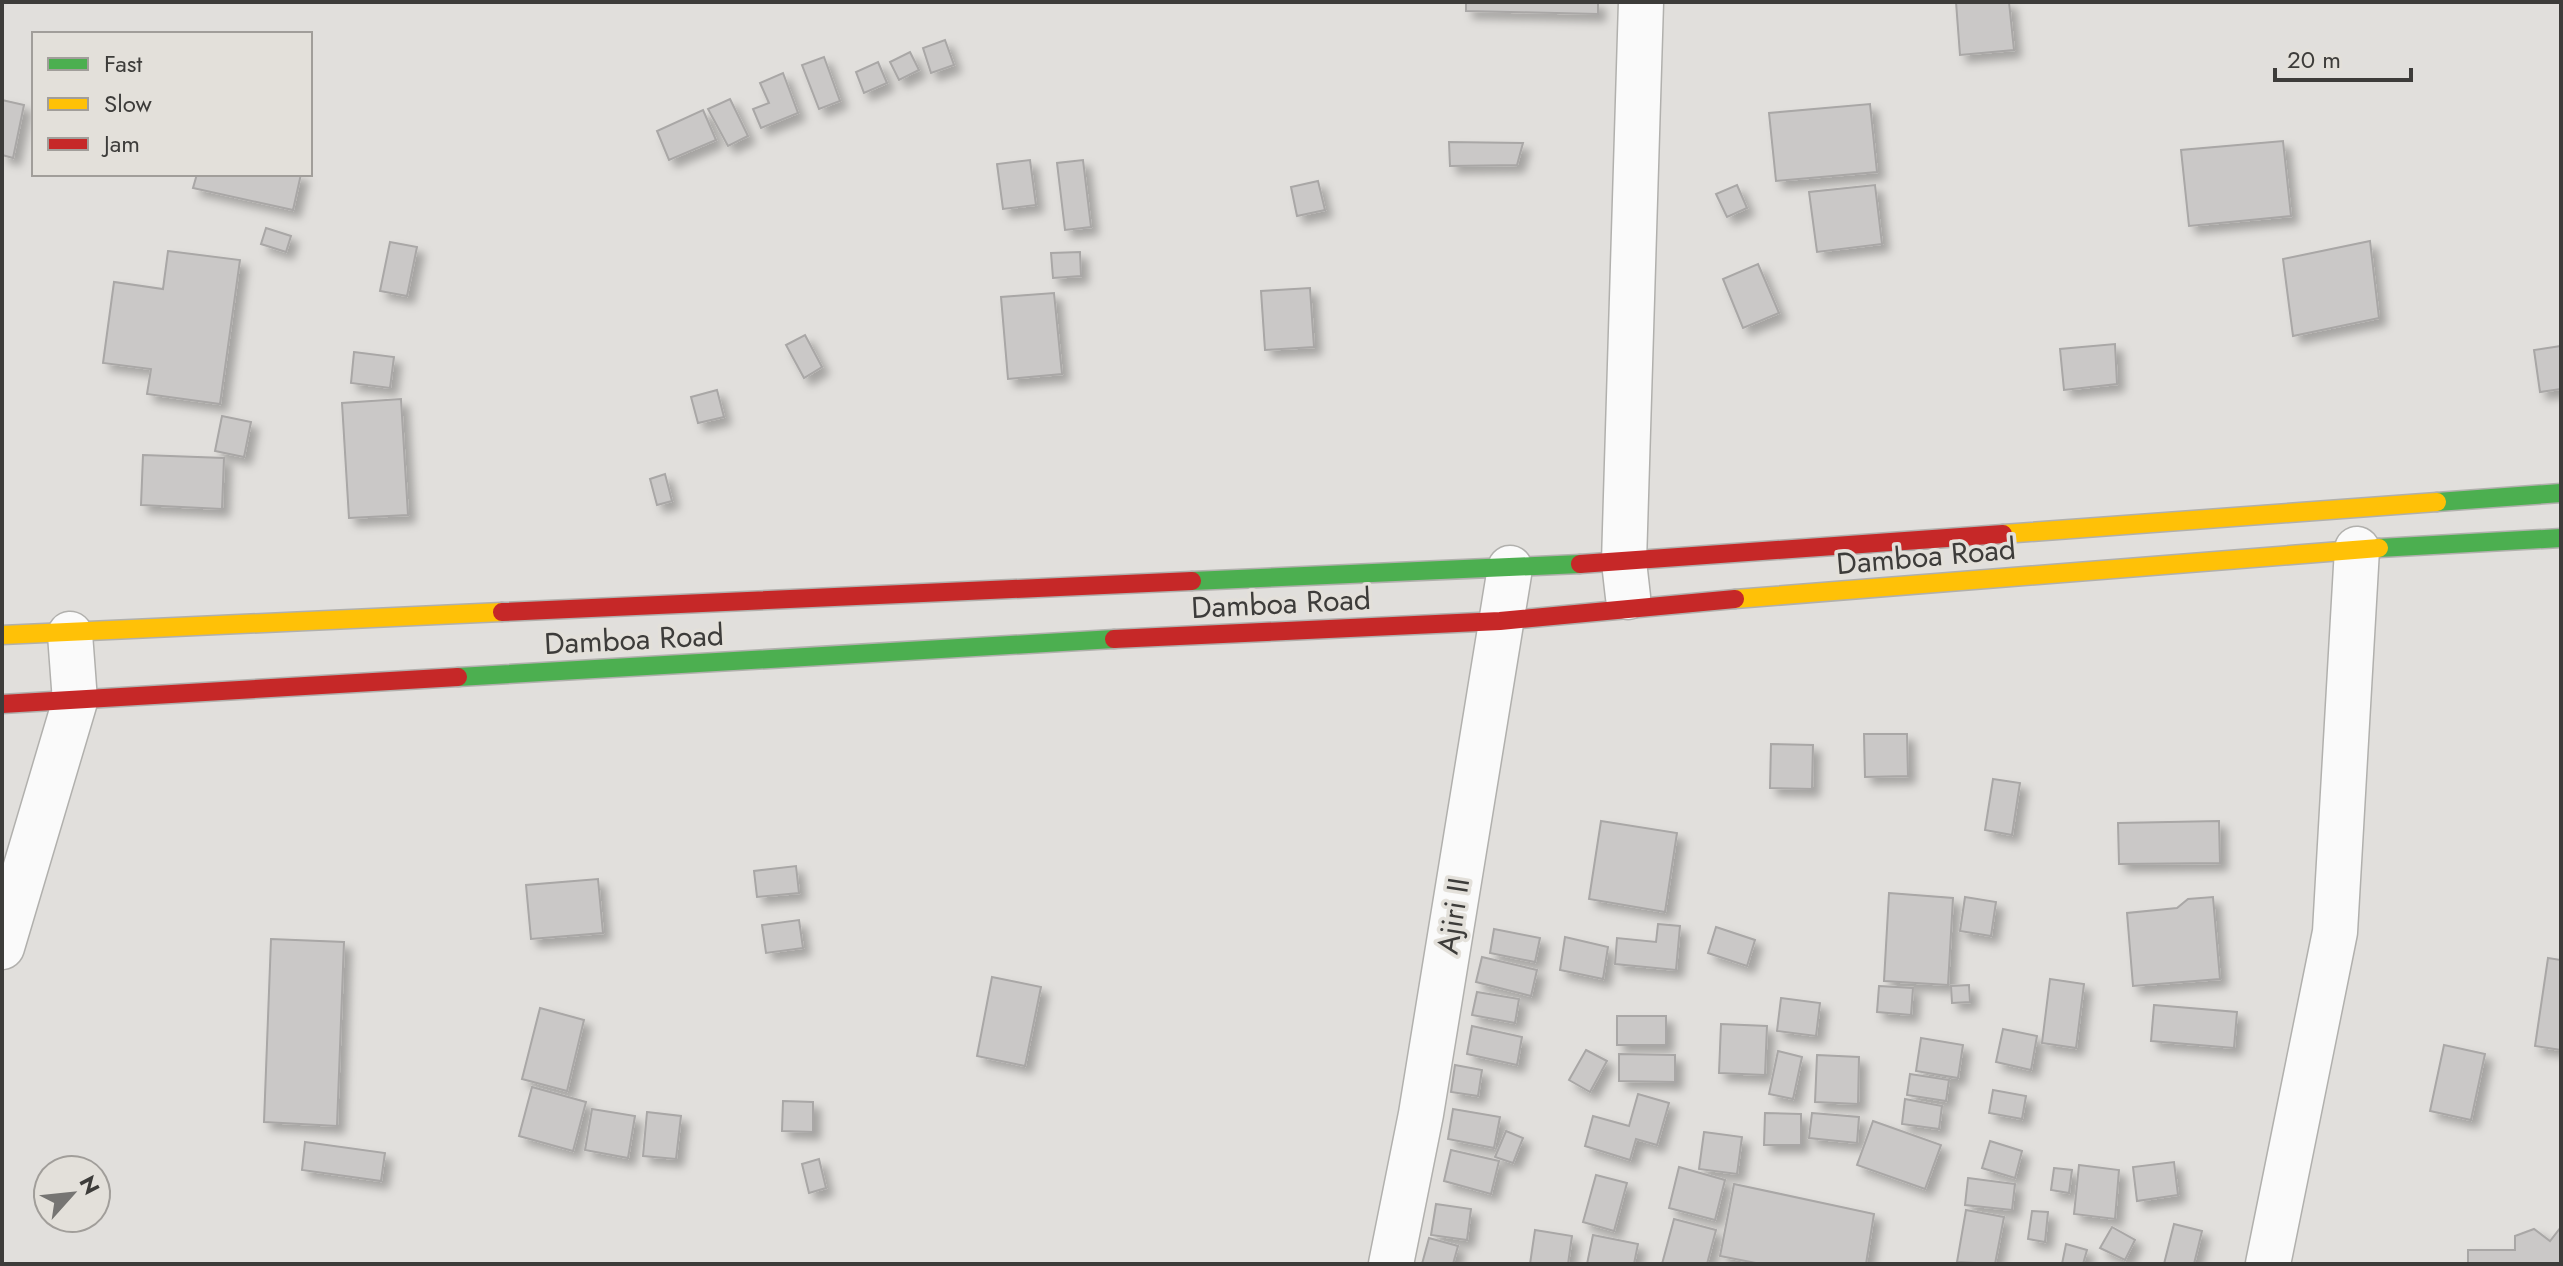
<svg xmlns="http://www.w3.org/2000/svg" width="2563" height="1266" font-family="Jost,sans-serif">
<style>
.building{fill:#cac8c7;stroke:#a9a7a6;stroke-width:2;filter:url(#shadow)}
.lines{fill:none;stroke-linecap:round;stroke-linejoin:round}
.street-casing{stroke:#b1b0ad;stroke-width:47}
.fast-casing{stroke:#b1b0ad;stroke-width:21}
.slow-casing{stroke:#b1b0ad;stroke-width:21}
.jam-casing{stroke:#b1b0ad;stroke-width:21}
.street{stroke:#fafafa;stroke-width:44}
.fast{stroke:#4caf50;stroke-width:18}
.slow{stroke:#ffc107;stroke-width:18}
.jam{stroke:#c62828;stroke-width:18}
.labels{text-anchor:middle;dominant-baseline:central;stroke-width:7;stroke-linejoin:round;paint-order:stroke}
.street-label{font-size:30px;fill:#3d3c3a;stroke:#e3e0da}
</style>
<defs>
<filter id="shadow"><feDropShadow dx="7" dy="7" stdDeviation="4" flood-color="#0004"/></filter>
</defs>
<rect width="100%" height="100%" fill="#e1dfdc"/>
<g class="building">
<path d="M1466,2h132v12l-132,-3z"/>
<path d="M1956,2h53l5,48 -54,5z"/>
<path d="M945,40l9,25 -23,8 -8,-25z"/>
<path d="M910,52l9,18 -20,10 -9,-18z"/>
<path d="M824,57l16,44 -21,8 -17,-44z"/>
<path d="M878,62l9,21 -23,10 -8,-21z"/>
<path d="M783,73l15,40 -37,15 -8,-19 16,-6 -9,-20z"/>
<path d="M730,99l18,37 -20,10 -20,-37z"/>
<path d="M2,100l22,5 -11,53 -11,-3z"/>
<path d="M1870,104l7,68 -101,9 -7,-68z"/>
<path d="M703,110l13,30 -47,20 -12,-29z"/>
<path d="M2283,141l8,75 -102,10 -8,-76z"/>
<path d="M1449,142l74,1 -6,22 -67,1z"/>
<path d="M1030,160l6,45 -33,4 -6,-45z"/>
<path d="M1083,160l8,67 -26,3 -8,-67z"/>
<path d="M197,174h104l-8,36 -100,-22z"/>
<path d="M1318,181l7,29 -28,6 -6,-29z"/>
<path d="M1737,185l10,23 -20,9 -11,-23z"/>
<path d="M1875,185l7,59 -65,8 -8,-60z"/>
<path d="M266,228l25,8 -5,16 -25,-8z"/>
<path d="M2370,241l9,77 -86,18 -10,-77z"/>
<path d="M390,242l27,5 -10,49 -27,-5z"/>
<path d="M168,251l72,9 -20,144 -73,-10 4,-25 -48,-6 11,-81 49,7z"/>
<path d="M1080,252l1,24 -28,2 -2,-25z"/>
<path d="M1758,264l21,49 -36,15 -20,-49z"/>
<path d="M1310,288l4,59 -49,3 -4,-59z"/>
<path d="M1054,293l8,81 -54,5 -7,-82z"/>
<path d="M805,335l17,32 -18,11 -18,-33z"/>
<path d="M2115,344l2,40 -53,6 -4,-41z"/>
<path d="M2561,346v43l-21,3 -6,-42z"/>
<path d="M354,352l40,5 -4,31 -39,-5z"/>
<path d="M717,390l7,27 -26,6 -7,-26z"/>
<path d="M401,399l7,116 -59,3 -7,-115z"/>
<path d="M222,416l29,6 -7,35 -29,-6z"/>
<path d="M143,455l81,3 -2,51 -81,-4z"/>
<path d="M665,474l7,27 -15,4 -7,-26z"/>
<path d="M1864,734h43l1,42 -43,1z"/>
<path d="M1771,744l42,1 -1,44 -42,-1z"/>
<path d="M1993,779l27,4 -8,52 -27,-5z"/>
<path d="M1601,821l76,12 -12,79 -76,-13z"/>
<path d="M2219,821l1,42 -101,1 -1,-41z"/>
<path d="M796,866l3,27 -42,4 -3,-26z"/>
<path d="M598,879l5,54 -72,6 -5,-54z"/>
<path d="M1889,893l64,5 -5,87 -64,-4z"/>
<path d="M1965,897l31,5 -5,34 -31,-5z"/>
<path d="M2213,897l7,82 -87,7 -6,-73 50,-5 11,-9z"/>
<path d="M799,920l4,28 -37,5 -4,-28z"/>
<path d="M1658,924l22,2 -4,44 -61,-6 2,-26 39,4z"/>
<path d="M1716,927l39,13 -8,26 -39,-13z"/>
<path d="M1494,929l46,9 -5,24 -45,-9z"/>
<path d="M1565,937l43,10 -5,32 -43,-9z"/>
<path d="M271,939l73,3 -7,184 -73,-4z"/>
<path d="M1482,957l55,13 -6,26 -55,-14z"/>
<path d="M2548,958l13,2v90l-26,-4z"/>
<path d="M992,977l49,10 -16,79 -48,-10z"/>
<path d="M2050,979l34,5 -8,64 -34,-5z"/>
<path d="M1969,985l1,17 -18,1 -1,-17z"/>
<path d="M1879,986l34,2 -2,27 -34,-3z"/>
<path d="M1477,992l42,7 -4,24 -43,-8z"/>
<path d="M1781,998l39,5 -4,33 -39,-5z"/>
<path d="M2154,1005l83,7 -3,36 -83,-7z"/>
<path d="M540,1008l44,12 -17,71 -45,-12z"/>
<rect x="1617" y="1016" width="49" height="29"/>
<path d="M1721,1024l46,2 -2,49 -46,-2z"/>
<path d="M1472,1026l50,11 -5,28 -50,-11z"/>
<path d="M2003,1029l34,7 -6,34 -35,-8z"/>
<path d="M1921,1038l42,7 -5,33 -42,-7z"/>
<path d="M2444,1045l41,9 -14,66 -41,-9z"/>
<path d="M1586,1050l21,11 -17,31 -21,-12z"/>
<path d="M1778,1051l24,6 -9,42 -24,-5z"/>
<path d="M1619,1054l56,1v27l-56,-1z"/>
<path d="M1817,1055l42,2 -1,47 -43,-2z"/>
<path d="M1455,1065l27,5 -4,26 -27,-4z"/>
<path d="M1910,1074l39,6 -3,21 -39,-6z"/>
<path d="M532,1087l54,15 -13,49 -54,-15z"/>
<path d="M1993,1090l33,6 -4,23 -33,-6z"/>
<path d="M1638,1094l31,9 -12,42 -21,-6 -6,21 -45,-14 8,-30 36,10z"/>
<path d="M1905,1099l37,7 -3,23 -37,-5z"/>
<path d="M783,1101l30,1v30l-31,-1z"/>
<path d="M592,1109l43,7 -7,42 -43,-8z"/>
<path d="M1453,1109l47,8 -6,31 -46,-9z"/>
<path d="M647,1112l34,4 -5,43 -33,-3z"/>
<path d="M1765,1113l36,1v31h-37z"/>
<path d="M1812,1113l47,4 -2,26 -48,-5z"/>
<path d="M1873,1121l68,24 -16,44 -68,-24z"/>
<path d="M1506,1131l17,7 -10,25 -18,-6z"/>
<path d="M1704,1132l38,5 -5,37 -38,-5z"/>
<path d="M1990,1141l32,10 -7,27 -33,-10z"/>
<path d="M305,1142l80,11 -4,28 -79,-11z"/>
<path d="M1451,1150l48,11 -8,33 -47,-13z"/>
<path d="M819,1159l7,29 -17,5 -7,-29z"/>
<path d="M2174,1162l4,33 -41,6 -4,-34z"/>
<path d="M2079,1165l40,5 -4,49 -41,-5z"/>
<path d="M1679,1167l46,13 -10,40 -46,-12z"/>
<path d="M2054,1168l18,2 -3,23 -18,-3z"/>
<path d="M1596,1175l31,8 -13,48 -31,-9z"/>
<path d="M1968,1178l47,6 -3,26 -47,-5z"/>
<path d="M1734,1184l140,30 -8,50h-105l-41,-8z"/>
<path d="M1436,1204l35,5 -4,31 -36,-5z"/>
<path d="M1966,1210l38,7 -9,47 -38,-2z"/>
<path d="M2032,1211l16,1 -3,30 -17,-3z"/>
<path d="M1674,1219l42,11 -9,34h-45z"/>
<path d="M2174,1224l28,7 -8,33h-30z"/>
<path d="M2112,1227l23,13 -10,20 -25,-12z"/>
<path d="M2561,1227v37h-93v-14h47v-14l19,-7 16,12z"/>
<path d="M1535,1230l37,6 -4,28h-38z"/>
<path d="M1593,1235l45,9 -4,20h-47z"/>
<path d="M1429,1238l29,8 -5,18h-31z"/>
<path d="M2066,1244l21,6 -4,14h-21z"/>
</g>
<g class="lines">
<g class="street-casing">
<g id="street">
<path d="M1628,597l-4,-35 17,-560"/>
<path d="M2,947l73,-246 -5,-67"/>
<path d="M1391,1264l30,-150 89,-546"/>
<path d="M2268,1264l67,-332 22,-383"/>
</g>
</g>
<g class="fast-casing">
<g id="fast">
<path d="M2437,502l124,-9"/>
<path d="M2379,548l182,-10"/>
<path d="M1192,581l388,-17"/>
<path d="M458,677l656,-38"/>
</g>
</g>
<g class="slow-casing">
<g id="slow">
<path d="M2003,534l434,-32"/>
<path d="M1735,599l644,-51"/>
<path d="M2,635l500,-23"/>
</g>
</g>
<g class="jam-casing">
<g id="jam">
<path d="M1580,564l423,-30"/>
<path d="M502,612l690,-31"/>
<path d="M1114,639l386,-18 235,-22"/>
<path d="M2,704l456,-27"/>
</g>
</g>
<use href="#street" class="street"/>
<use href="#fast" class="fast"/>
<use href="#slow" class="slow"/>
<use href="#jam" class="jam"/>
</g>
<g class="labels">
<g class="street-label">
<text transform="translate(1926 556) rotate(-5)">Damboa Road</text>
<text transform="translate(1281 603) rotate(-3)">Damboa Road</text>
<text transform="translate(634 639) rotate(-3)">Damboa Road</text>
<text transform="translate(1453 916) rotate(-81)">Ajiri II</text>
</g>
</g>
<rect width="2563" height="1266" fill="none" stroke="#3d3c3a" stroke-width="8"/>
<rect x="32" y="32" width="280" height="144" fill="#e3e0da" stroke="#a19e9a" stroke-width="2"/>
<rect x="48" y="58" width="40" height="12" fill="#4caf50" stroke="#a19e9a" stroke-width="2"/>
<text x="104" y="72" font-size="24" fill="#3d3c3a">Fast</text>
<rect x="48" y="98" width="40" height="12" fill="#ffc107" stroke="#a19e9a" stroke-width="2"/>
<text x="104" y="112" font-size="24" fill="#3d3c3a">Slow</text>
<rect x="48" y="138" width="40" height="12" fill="#c62828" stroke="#a19e9a" stroke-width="2"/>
<text x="104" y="152" font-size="24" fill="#3d3c3a">Jam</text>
<g transform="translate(72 1194) rotate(63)"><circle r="38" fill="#e3e0da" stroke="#a19e9a" stroke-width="2"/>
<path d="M0-6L14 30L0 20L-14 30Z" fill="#767573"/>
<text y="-12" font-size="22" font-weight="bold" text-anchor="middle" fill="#3d3c3a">N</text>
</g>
<path d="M2275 68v12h136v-12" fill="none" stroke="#3d3c3a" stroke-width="4"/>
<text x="2287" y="68" font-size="24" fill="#3d3c3a" stroke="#e3e0da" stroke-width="6" paint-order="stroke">20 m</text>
</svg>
